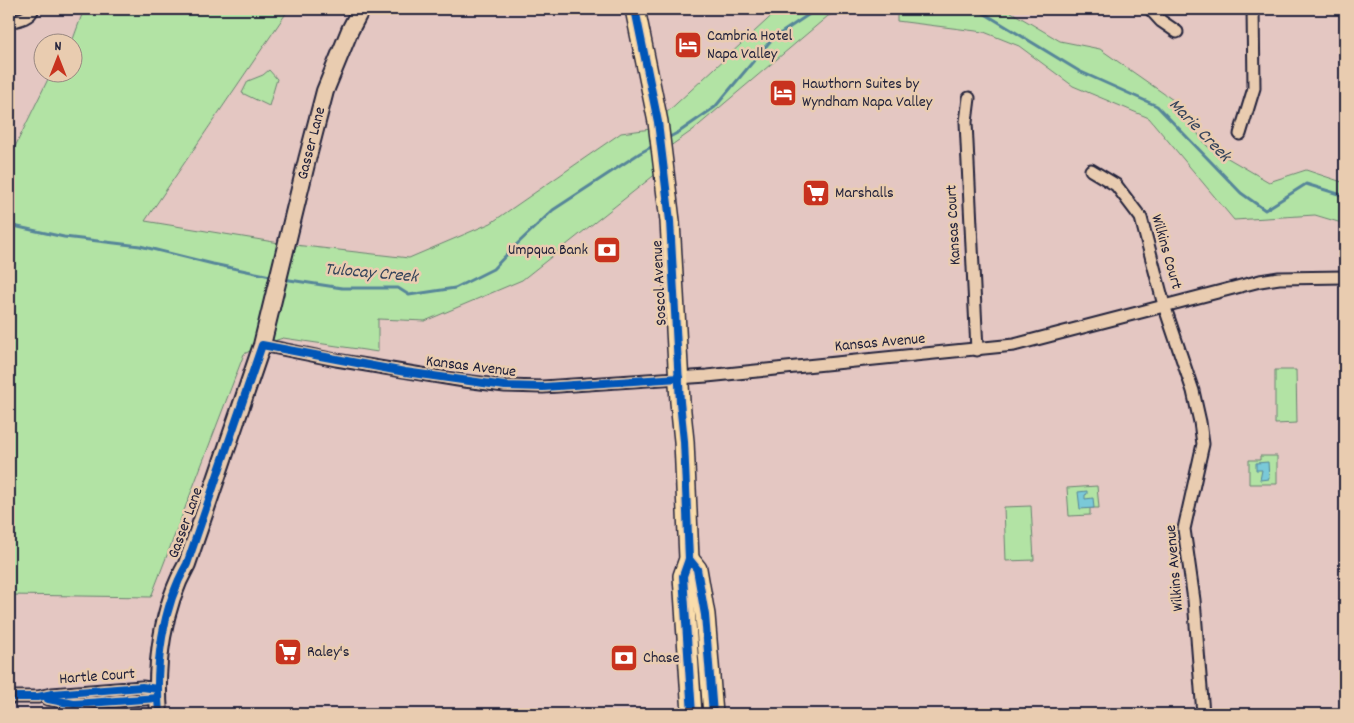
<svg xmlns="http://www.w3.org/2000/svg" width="1354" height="723" font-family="Dekko,sans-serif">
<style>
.green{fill:#b2e3a4;stroke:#6a8270}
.water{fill:#7ac9d8;stroke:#578699}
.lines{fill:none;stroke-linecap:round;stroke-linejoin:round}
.stream{stroke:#578699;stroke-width:3}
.street-casing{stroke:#22223b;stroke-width:15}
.secondary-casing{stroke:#22223b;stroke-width:20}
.primary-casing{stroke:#22223b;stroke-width:22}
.street{stroke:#e9ccb0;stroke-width:11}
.secondary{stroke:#e9ccb0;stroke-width:16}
.primary{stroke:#faddab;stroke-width:19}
.cycleway-casing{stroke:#e9ccb0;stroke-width:11}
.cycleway{stroke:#0057b8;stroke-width:8}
.labels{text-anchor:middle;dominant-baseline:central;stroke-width:5;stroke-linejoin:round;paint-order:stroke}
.poi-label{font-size:16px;fill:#22223b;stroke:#e9ccb0;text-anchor:start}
.street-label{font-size:16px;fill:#22223b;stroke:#e9ccb0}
.water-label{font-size:18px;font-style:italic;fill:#34435a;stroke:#e9ccb0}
</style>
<rect width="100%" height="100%" fill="#e4c7c2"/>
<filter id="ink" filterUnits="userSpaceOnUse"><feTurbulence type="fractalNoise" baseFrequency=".02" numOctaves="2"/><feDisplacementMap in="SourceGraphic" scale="10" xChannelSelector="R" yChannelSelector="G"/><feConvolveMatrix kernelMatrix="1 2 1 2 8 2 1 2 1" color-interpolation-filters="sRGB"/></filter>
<g filter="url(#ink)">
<g class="green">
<path d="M84,9h205l-144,212 141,23 123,14 82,-35 130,-90 30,-4 6,44 -135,107 -97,41 -47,-2v33l-95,-14 -21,7 -18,9 -93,243 -142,-2v-436l42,-86 21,-1v-30z"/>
<path d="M779,9h68l-19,7 -135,114 -24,17 -5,-32z"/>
<path d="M897,9h109l54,32 40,8 73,51 34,46 62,36 37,-12 39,13v41l-30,-9 -81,5 -85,-102 -76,-32 -54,-40 -35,-14 -87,-11z"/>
<path d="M269,70l8,9 -8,27 -27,-13 6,-12 15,-6z"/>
<path d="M1275,370h21l1,53 -22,1z"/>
<path d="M1260,456h17v28h-28v-24h11z"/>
<path d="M1097,486l2,22h-9v7l-21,1 -2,-28z"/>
<path d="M1031,506l3,54 -28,1 -2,-54z"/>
</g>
<g class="water">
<path d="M1268,462l1,17 -9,1 2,-10h-6v-7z"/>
<path d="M1087,491v3l-2,1v4l8,-1 1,10 -14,1 -2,-17z"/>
</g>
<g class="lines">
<g class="stream">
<path d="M977,9l102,62 78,35 84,87 24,17 41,-26 39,12"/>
<path d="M666,139l13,-7 36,-25 57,-68 45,-30"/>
<path d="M9,225l55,12 76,9 73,18 62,13"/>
<path d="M283,279l59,9h56l11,7 46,-7 38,-19 22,-23 38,-36 87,-57 13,-7"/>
</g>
<g class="street-casing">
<g id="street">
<path d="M1150,9l11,12 16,11"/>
<path d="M9,22c9,-2 21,-4 24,-13"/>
<path d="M969,98l-3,24 11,228"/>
<path d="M1240,134l14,-46 -1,-79"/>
<path d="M1091,170l25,15 25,33 23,87 29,86 7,31 3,22 -19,85 10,71 9,114"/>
<path d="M262,345l74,15 128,21 41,5 38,1 164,-11 307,-31 246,-64 19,-3 66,-1"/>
<path d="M9,697h29l14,-3 90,-7 16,2"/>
<path d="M47,699l27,5 84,-6"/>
</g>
</g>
<g class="secondary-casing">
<g id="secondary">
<path id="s1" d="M159,714c-4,-50 3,-106 28,-150l75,-219 45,-185 18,-69 25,-61 11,-21"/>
</g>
</g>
<g class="primary-casing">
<g id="primary">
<path d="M635,9l23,113 12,99 10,181 4,39 5,118 -6,17 9,138"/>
<path d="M689,559l8,10 8,46 8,99"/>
</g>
</g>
<use href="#street" class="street"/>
<use href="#secondary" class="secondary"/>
<use href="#primary" class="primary"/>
<g class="cycleway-casing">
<g id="cycleway">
<path d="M635,9l23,113 12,99 10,181 4,39 5,118 -6,17 9,138"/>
<path d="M689,559l8,10 8,46 8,99"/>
<path d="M9,697h29l14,-3 90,-7 16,2"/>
<path d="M48,699l26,5 84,-6"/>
<path d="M159,714c-4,-50 3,-106 28,-150l75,-219 143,27 100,14 38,1 136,-9"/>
</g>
</g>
<use href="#cycleway" class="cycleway"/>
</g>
</g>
<defs>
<g id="hotel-square" transform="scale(1.4375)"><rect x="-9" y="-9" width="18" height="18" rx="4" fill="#c8321e" stroke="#e9ccb0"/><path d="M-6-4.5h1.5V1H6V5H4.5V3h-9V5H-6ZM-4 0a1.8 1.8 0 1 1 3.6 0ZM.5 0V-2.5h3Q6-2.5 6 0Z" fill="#fff"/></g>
<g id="supermarket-square" transform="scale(1.4375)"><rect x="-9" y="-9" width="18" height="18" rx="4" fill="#c8321e" stroke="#e9ccb0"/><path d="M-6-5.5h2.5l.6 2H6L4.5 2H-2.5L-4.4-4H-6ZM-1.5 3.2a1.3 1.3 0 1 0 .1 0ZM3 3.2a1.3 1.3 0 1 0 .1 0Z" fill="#fff"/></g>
<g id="bank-square" transform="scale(1.4375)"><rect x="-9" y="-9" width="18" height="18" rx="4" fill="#c8321e" stroke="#e9ccb0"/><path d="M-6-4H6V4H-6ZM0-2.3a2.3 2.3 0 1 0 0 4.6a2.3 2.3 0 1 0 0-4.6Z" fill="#fff"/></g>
</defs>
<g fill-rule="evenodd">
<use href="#hotel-square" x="688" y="45"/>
<use href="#hotel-square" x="783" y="93"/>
<use href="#supermarket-square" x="816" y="193"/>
<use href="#bank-square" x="607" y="250"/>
<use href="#supermarket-square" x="288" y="652"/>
<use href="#bank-square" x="624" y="658"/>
</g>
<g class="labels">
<g class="poi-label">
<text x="707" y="36">Cambria Hotel<tspan x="707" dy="18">Napa Valley</tspan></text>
<text x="802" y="84">Hawthorn Suites by<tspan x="802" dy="18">Wyndham Napa Valley</tspan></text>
<text x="835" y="193">Marshalls</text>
<text x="588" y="250" text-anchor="end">Umpqua Bank</text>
<text x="307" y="652">Raley's</text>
<text x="643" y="658">Chase</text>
</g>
<g class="street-label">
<text stroke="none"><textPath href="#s1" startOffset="594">Gasser Lane</textPath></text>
<text transform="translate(954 225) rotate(-93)">Kansas Court</text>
<text transform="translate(1166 252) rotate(74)">Wilkins Court</text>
<text transform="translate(660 283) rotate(-93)">Soscol Avenue</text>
<text transform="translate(880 343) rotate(-5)">Kansas Avenue</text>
<text transform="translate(471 367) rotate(7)">Kansas Avenue</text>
<text transform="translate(186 523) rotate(-70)">Gasser Lane</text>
<text transform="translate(1175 568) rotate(-95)">Wilkins Avenue</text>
<text transform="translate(97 677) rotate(-4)">Hartle Court</text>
</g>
<g class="water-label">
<text transform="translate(1199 131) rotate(46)">Marie Creek</text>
<text transform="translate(371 274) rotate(5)">Tulocay Creek</text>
</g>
</g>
<rect width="1354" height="723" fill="none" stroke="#e9ccb0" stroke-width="30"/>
<rect x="15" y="15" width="1324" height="693" fill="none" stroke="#22223b" stroke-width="2" filter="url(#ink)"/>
<g transform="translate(58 58)"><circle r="24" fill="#e9ccb0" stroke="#998881"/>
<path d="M0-4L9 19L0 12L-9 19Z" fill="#c8321e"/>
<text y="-8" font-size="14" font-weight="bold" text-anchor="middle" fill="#22223b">N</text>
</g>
</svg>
